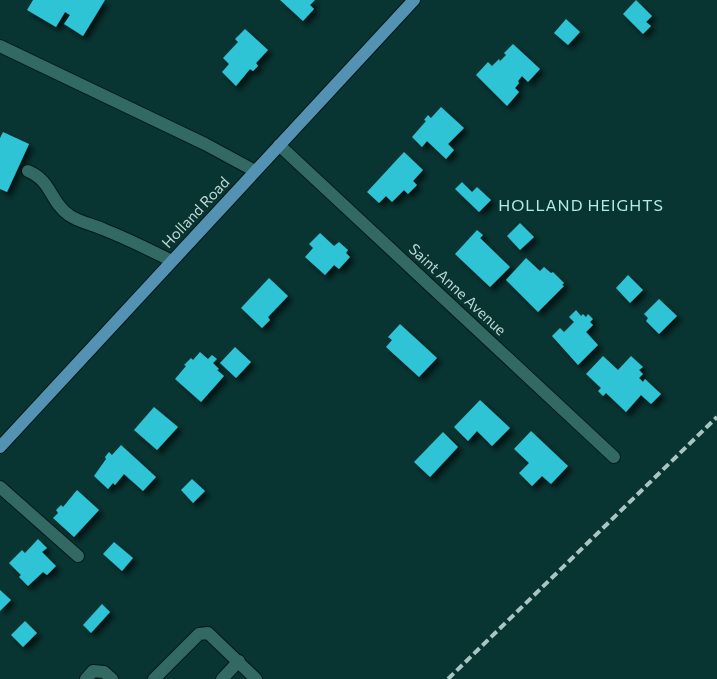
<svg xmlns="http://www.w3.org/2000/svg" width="717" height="679" font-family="Commissioner,sans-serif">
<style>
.building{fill:#2ec3d5;filter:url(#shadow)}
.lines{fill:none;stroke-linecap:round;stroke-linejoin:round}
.minor-casing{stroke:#001a18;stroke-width:14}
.major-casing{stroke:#001a18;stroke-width:14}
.minor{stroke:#326963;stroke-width:12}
.major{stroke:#5492b3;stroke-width:12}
.rail{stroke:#a8c5c1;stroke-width:4;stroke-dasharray:8 4;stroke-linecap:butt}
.labels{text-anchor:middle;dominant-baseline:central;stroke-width:5;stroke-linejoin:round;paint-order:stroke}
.street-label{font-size:15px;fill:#bdd8d4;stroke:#083431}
.neighbourhood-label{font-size:16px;letter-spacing:1px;fill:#b2ebe4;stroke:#083431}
</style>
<defs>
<filter id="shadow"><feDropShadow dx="4.5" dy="4.5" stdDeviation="2.5" flood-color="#0009"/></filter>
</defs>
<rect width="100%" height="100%" fill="#083431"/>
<g class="building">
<path d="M33,0h72l-22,36 -19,-12 6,-9 -5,-3 -9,15 -29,-17z"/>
<path d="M280,0h35l-5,5 4,4 -11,12z"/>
<path d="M636,0l16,16 -6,6 5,4 -8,8 -20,-20z"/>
<path d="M566,19l14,13 -12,13 -14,-12z"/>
<path d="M245,29l23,21 -12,13 2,3 -5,5 -3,-2 -14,17 -14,-14 7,-8 -6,-6 15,-16 -3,-3z"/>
<path d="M513,44l27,25 -12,13 -6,-6 -4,5 1,2 -4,5 4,4 -12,14 -31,-31 12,-13 4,4 7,-7 1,2 6,-6 -2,-2z"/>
<path d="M441,107l23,21 -16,16 6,6 -8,9 -19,-18 -5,6 -10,-10 14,-16 -2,-1 4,-5 3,3z"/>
<path d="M3,132l26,12 -22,48 -7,-3v-51z"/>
<path d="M404,152l19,18 -10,11 4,4 -9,9 -4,-4 -12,12 -6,-6 -7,7 -12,-11z"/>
<path d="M462,182l10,10 5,-5 14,13 -12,12 -24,-23z"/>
<path d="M520,223l14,14 -14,13 -13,-14z"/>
<path d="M477,230l6,5 -3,3 30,29 -20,20 -35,-33z"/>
<path d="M320,233l14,13 5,-4 9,8 -2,3 4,4 -11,12 -5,-4 -9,10 -20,-18 8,-9 -4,-4z"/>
<path d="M526,258l14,13 4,-4 7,6 2,-1 11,11 -2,2 2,1 -26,26 -32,-32z"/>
<path d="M628,275l15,15 -13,13 -14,-15z"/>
<path d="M269,278l19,18 -20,21 2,3 -8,8 -21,-20z"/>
<path d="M659,299l18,17 -18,18 -13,-13 2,-3 -4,-4z"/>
<path d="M576,310l5,6 2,-2 3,3 2,-3 5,5 -3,3 3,3 -7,7 12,13 -20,20 -26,-29 8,-8 4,4 10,-10 -5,-5z"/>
<path d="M400,324l37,34 -18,19 -33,-30 6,-7 -4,-3z"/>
<path d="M235,347l16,15 -15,16 -16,-15z"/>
<path d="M200,352l8,7 4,-4 5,4 -4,4 6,6 -2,1 7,6 -23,26 -26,-23 11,-13 -2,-1 7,-7 2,2z"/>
<path d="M603,356l15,14 13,-14 12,11 -4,3 4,4 -4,4 4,4 2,-3 16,15 -10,10 -10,-9 -15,17 -20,-19 -3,3 -5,-5 3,-3 -15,-14z"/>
<path d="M480,400l30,28 -18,18 -15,-15 -9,10 -14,-14z"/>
<path d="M154,407l24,20 -21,23 -23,-20z"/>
<path d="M531,431l37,35 -17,18 -9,-8 -10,10 -13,-13 10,-10 -15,-14z"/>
<path d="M443,432l15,15 -28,30 -16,-15z"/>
<path d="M121,445l35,32 -13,14 -19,-17 -9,11 -2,-2 -5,6 -14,-13 12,-17 -1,-2 4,-5 3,3z"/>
<path d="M192,479l13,12 -12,12 -12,-13z"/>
<path d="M77,490l22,20 -25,27 -21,-19 5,-5 -2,-3 5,-5 2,2z"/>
<path d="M38,539l9,9 -5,4 14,14 -9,9 -4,-3 -15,14 -9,-9 2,-2 -12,-12 13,-13 3,3z"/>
<path d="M114,542l19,16 -11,13 -19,-17z"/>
<path d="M0,590l11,10 -11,11z"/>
<path d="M102,604l8,8 -19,21 -8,-8z"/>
<path d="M25,621l12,12 -14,14 -12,-12z"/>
</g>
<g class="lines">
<g class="minor-casing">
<g id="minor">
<path d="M0,46l205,98 50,27"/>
<path d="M279,145l335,312"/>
<path d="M28,171c24,10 22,31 41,44 11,8 24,9 36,15 23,9 45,20 67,31"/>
<path d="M0,487l78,69"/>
<path d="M86,679l7,-8 11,1 8,7"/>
<path d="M154,679l45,-45 9,-1 48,46"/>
<path d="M222,679l17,-18"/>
</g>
</g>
<g class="major-casing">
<path id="major" d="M0,447l414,-447"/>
</g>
<use href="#minor" class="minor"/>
<use href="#major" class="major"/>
<path class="rail" d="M448,679l269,-262"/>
</g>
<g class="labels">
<g class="street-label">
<text transform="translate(195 212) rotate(-47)">Holland Road</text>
<text transform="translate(458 289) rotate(43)">Saint Anne Avenue</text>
</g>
<g class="neighbourhood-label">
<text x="581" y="204">HOLLAND HEIGHTS</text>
</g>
</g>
</svg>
